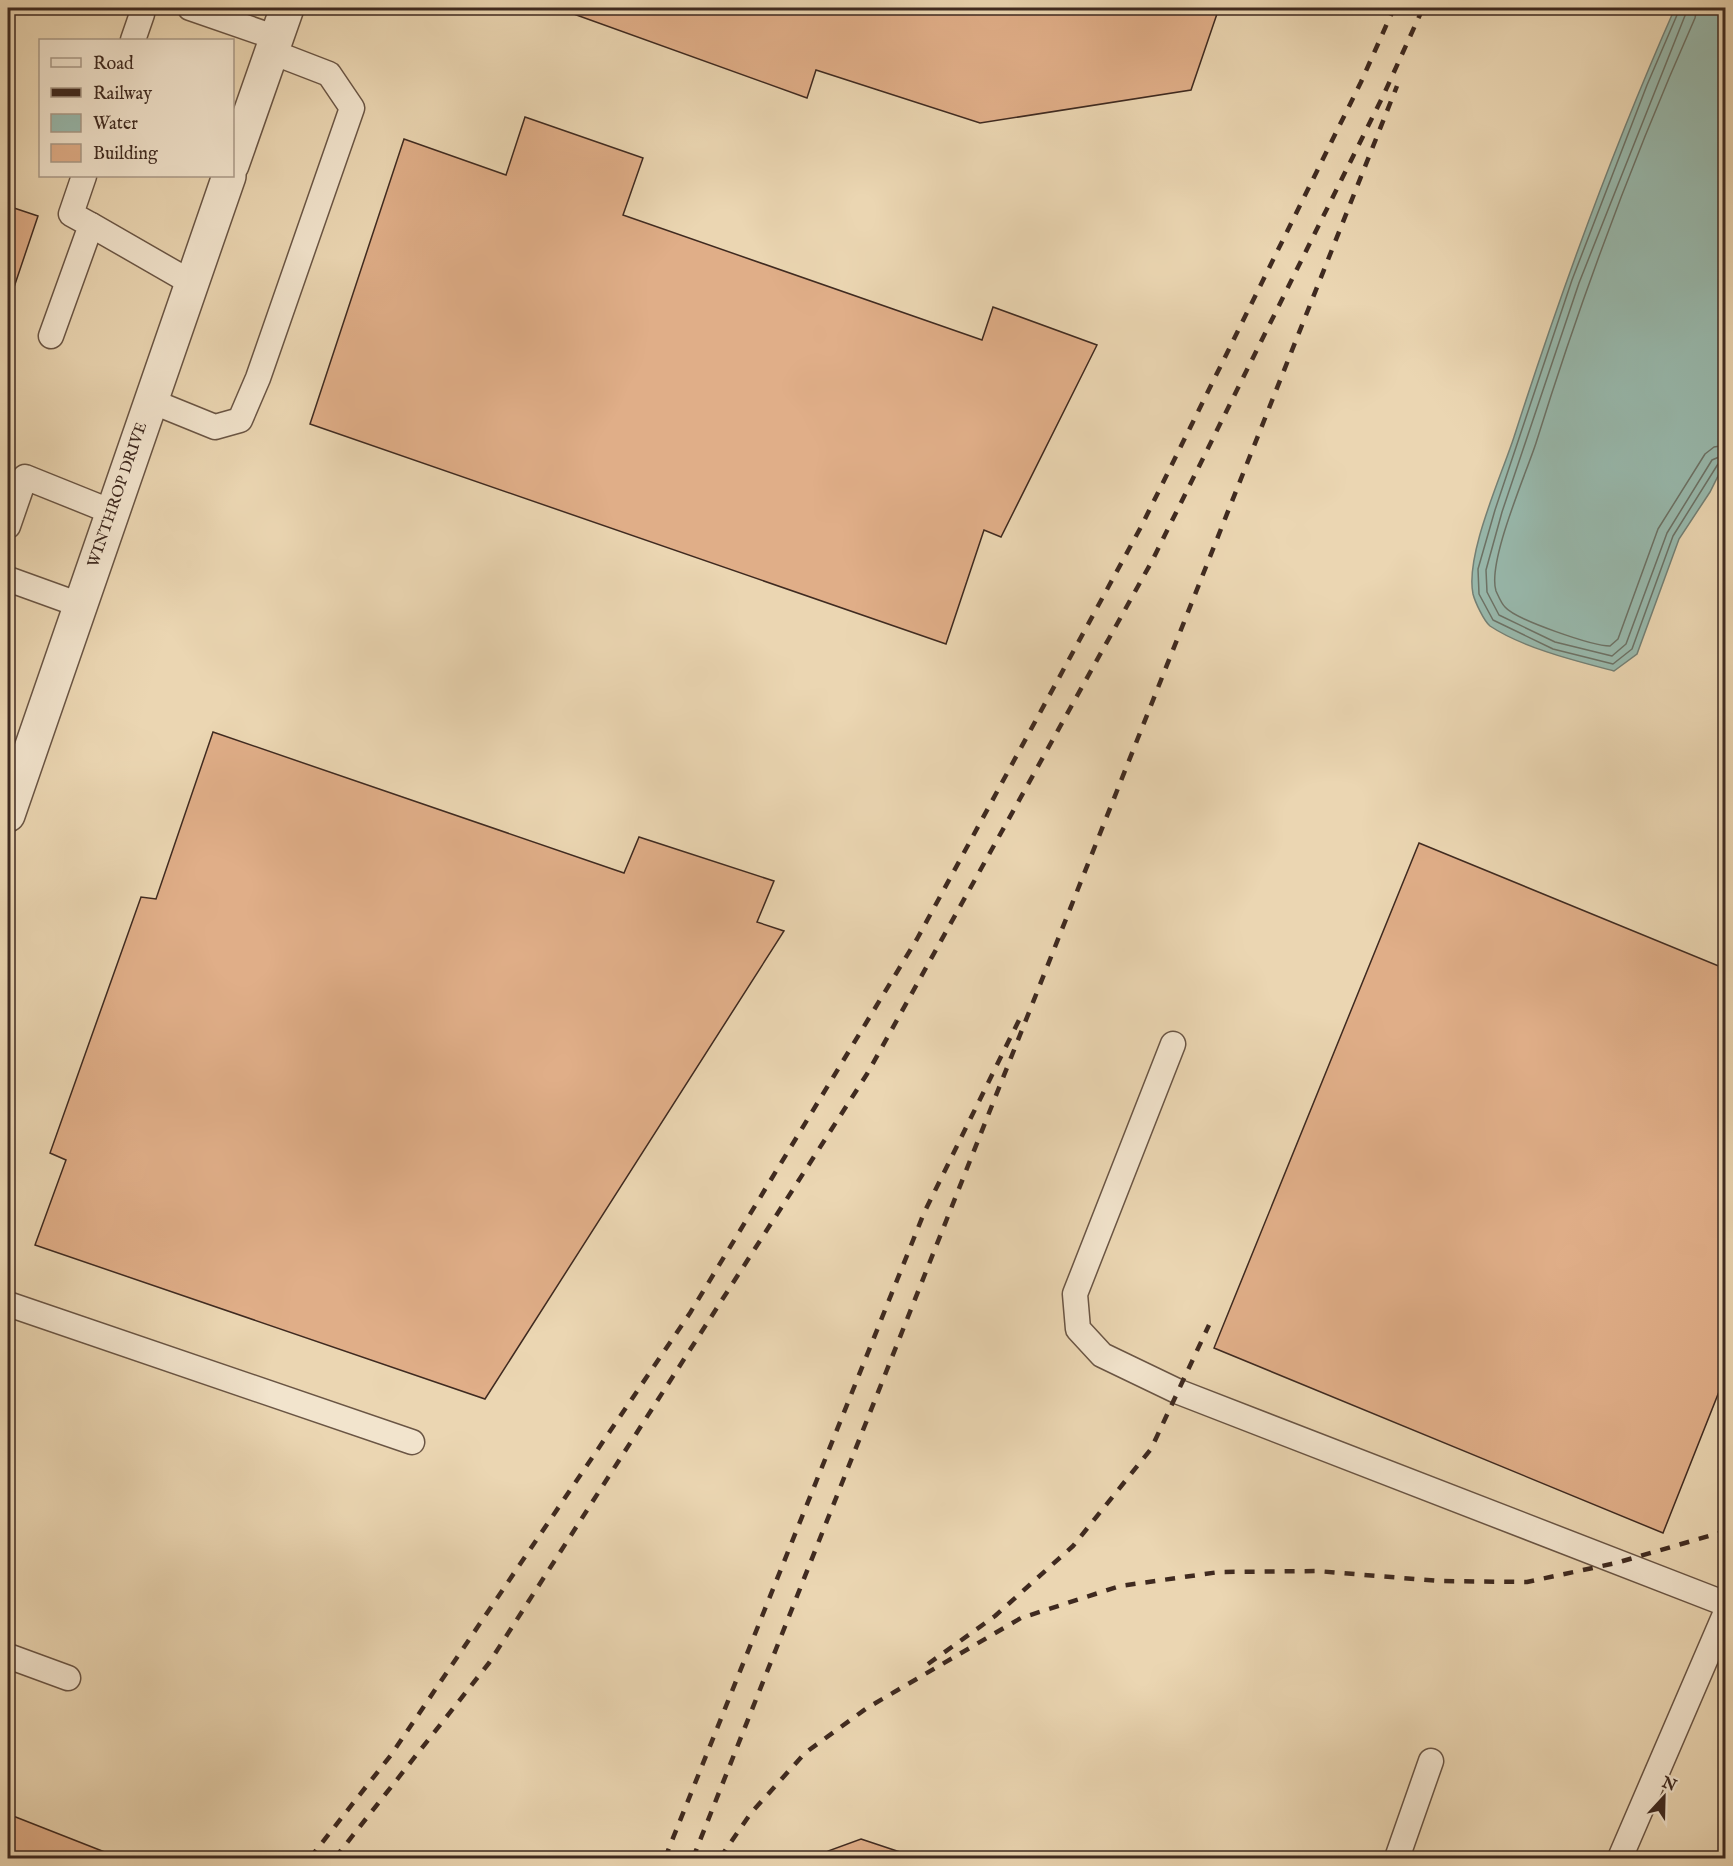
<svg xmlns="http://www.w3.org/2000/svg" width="1733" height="1866" font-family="'IM FELL English',serif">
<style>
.water{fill:#98b9ad;stroke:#748075;stroke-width:1.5}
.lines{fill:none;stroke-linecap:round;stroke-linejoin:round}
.shore{stroke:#6c7266;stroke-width:1.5}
.building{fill:#e0ae88;stroke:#3f2a20;stroke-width:1.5}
.lane-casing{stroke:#6a5544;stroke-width:27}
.street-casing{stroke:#6a5544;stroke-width:36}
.lane{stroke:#f2e4cd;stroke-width:24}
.street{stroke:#f2e4cd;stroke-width:33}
.rail{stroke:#3f2a20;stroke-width:4.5;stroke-dasharray:10 10;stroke-linecap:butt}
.labels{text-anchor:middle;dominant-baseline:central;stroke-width:4.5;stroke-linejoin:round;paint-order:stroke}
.street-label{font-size:16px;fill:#3f2a20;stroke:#f2e4cd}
</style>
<rect width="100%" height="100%" fill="#ebd6b2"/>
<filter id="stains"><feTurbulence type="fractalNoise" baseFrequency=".00333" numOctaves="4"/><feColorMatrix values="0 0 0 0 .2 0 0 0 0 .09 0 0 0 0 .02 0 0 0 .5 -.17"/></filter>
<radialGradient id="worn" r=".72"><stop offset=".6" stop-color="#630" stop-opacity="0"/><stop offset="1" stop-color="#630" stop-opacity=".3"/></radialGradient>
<path class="water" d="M1675,8h50v454l-15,30 -31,47 -42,115 -23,17c-38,-10 -91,-23 -124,-45 -6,-5 -15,-24 -17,-32 -8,-39 28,-117 41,-157 47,-146 99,-289 161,-429z"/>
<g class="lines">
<g class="shore">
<path d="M1680,8l-33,77 -75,195 -77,230 -17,59 1,25 14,26 60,29 60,15 19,-15 41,-113 45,-72 8,-3"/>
<path d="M1688,8l-109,275 -77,229 -16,58 1,22 12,23 56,27 57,14 14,-12 41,-111 45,-73 14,-6"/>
<path d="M1697,8l-2,10c-61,138 -114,280 -159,425 -10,31 -49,119 -40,148 2,4 5,12 9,16 11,13 88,39 105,39l8,-7 40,-110 47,-75 9,-7 12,-2"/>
</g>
</g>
<g class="building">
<path d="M557,8h662l-28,82 -211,33 -164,-53 -9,28z"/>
<path d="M525,117l118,41 -20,57 359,125 11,-33 104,38 -96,192 -17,-7 -38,114 -636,-220 94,-285 102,36z"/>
<path d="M8,206l30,10 -30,89z"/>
<path d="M213,732l411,141 15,-36 135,44 -17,41 27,9 -299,468 -450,-154 31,-85 -16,-7 91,-256 15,2z"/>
<path d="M1419,843l307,126v405l-63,159 -449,-185z"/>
<path d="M8,1814l112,44h-112z"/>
<path d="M861,1839l57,19h-93l3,-7z"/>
</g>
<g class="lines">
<g class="lane-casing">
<g id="lane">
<path d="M190,8l87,30"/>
<path d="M133,40l9,-26"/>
<path d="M91,225l101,58"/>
<path d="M51,336l40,-111 -20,-11 13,-38"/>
<path d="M151,401l64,26 25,-7 18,-42 94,-270 -23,-34 -57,-22"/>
<path d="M8,526l17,-49 87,35"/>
<path d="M8,579l72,26"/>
<path d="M1173,1044l-98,250 3,35 24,26 77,37 547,212"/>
<path d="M8,1304l404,138"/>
<path d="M8,1656l60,22"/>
<path d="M1397,1858l34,-97"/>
<path d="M1620,1858l106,-246"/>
</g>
</g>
<g class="street-casing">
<g id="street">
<path d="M232,165l55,-157"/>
<path d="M8,815l221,-639"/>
</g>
</g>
<use href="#lane" class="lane"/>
<use href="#street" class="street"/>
<g class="rail">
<path d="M928,1664l67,-48 78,-70 78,-97 58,-124"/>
<path d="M310,1858l81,-103 299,-442 227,-374 225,-414 219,-443 33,-74"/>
<path d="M335,1858l154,-195 378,-589 285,-513 232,-467 39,-86"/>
<path d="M665,1858l259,-645 97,-197"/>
<path d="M693,1858l704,-1772"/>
<path d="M720,1858l31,-45 54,-60 62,-45 154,-90 99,-32 99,-14 98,-1 122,10 88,1 89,-19 110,-32"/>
</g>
</g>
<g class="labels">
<g class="street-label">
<text transform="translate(118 495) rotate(-71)">WINTHROP DRIVE</text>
</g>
</g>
<rect width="1733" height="1866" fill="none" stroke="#ebd6b2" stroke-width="30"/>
<rect x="9" y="9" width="1715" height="1848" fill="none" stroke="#3f2a20" stroke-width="3"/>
<rect x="15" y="15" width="1703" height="1836" fill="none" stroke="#3f2a20" stroke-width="1.5"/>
<rect x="39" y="39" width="195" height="138" fill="#f2e4cd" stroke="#aa9a88" stroke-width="1.5"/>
<rect x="51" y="58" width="30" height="9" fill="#f2e4cd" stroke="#aa9a88" stroke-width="1.5"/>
<text x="93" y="69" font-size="18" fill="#3f2a20">Road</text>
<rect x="51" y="88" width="30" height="9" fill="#3f2a20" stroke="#aa9a88" stroke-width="1.5"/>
<text x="93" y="99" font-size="18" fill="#3f2a20">Railway</text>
<rect x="51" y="114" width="30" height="18" fill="#98b9ad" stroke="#aa9a88" stroke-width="1.5"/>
<text x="93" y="129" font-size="18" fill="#3f2a20">Water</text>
<rect x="51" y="144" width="30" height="18" fill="#e0ae88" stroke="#aa9a88" stroke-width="1.5"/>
<text x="93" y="159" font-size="18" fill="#3f2a20">Building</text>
<g transform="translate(1664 1797) rotate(22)" stroke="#f2e4cd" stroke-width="4.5" paint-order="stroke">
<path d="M0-4.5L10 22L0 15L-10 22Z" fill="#3f2a20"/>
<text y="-9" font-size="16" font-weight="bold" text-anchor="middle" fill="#3f2a20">N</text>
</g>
<rect width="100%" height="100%" filter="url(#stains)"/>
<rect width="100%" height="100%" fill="url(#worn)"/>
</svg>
